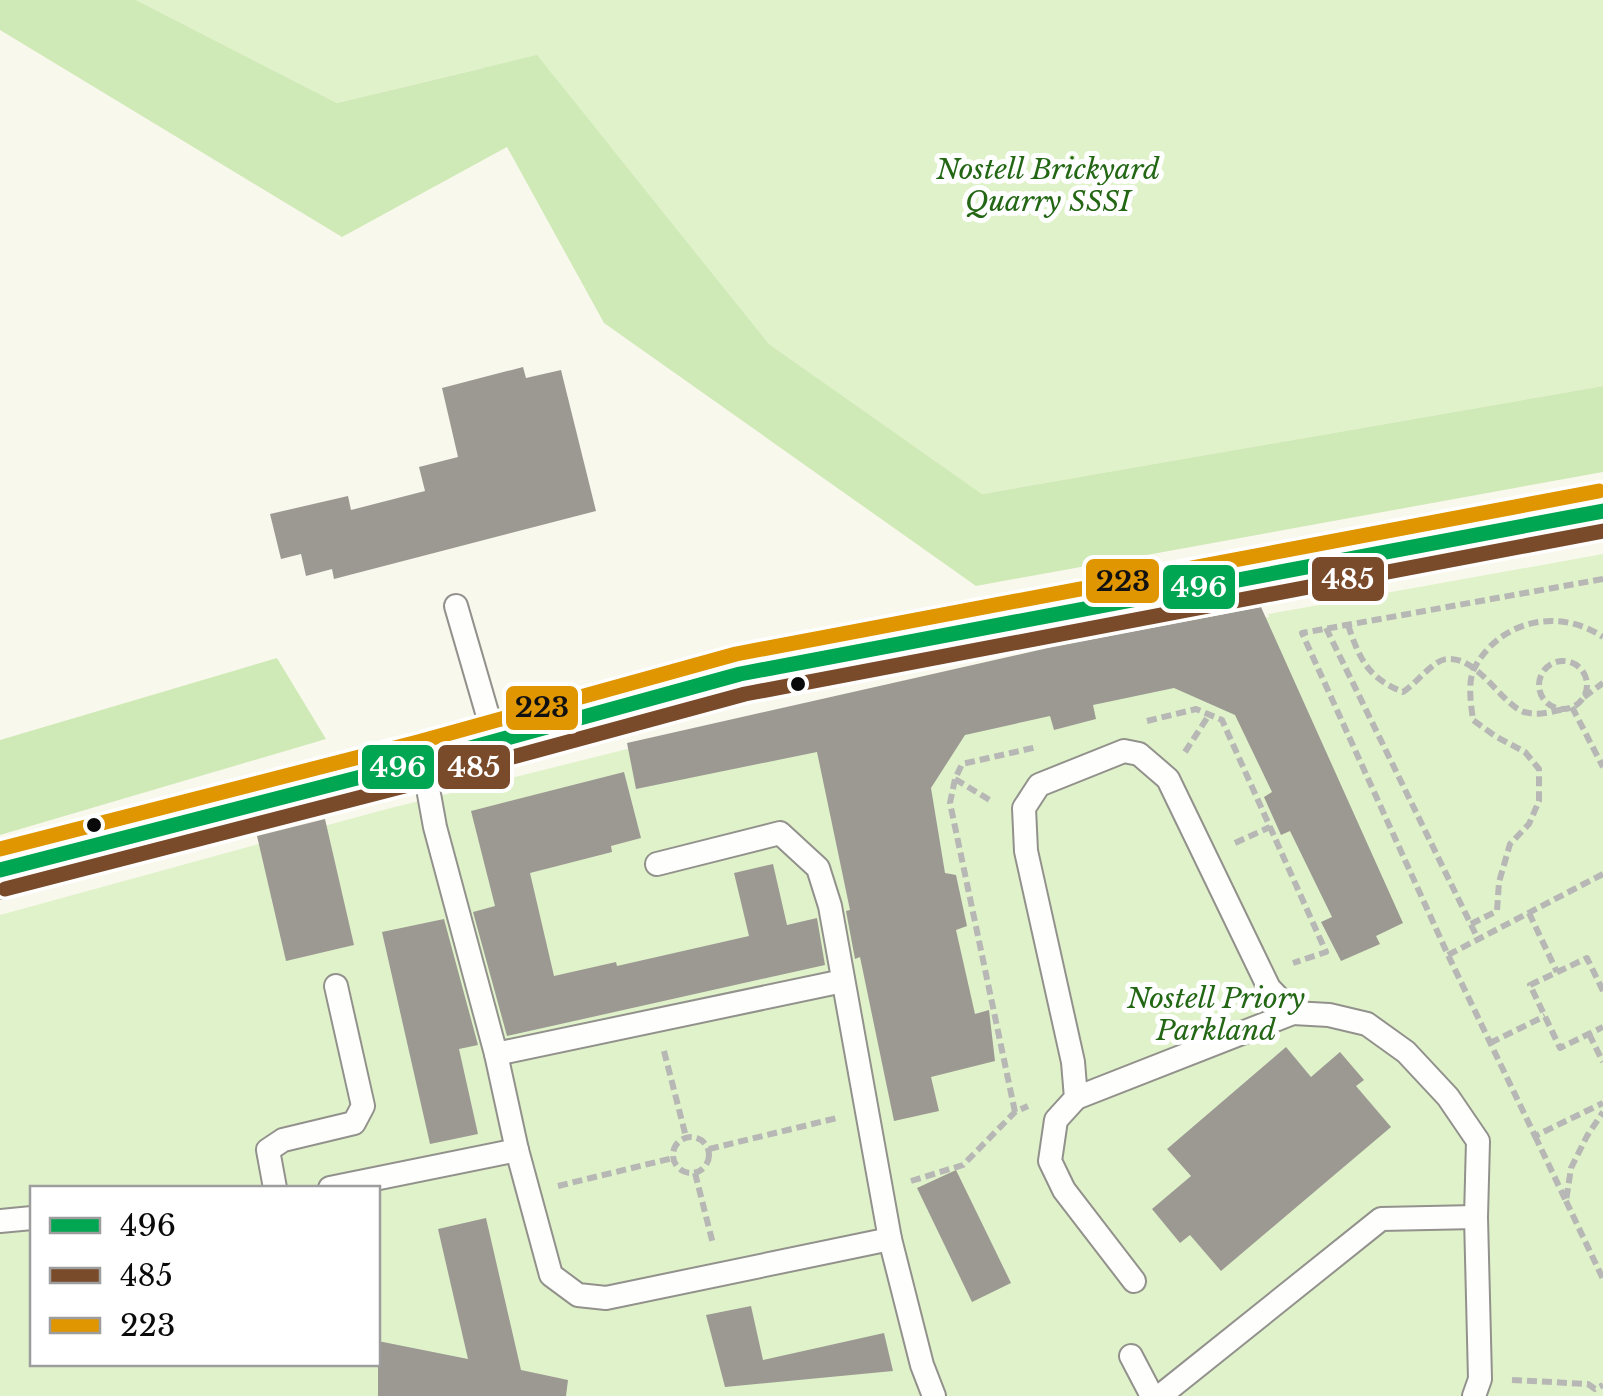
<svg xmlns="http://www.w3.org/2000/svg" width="1603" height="1396" font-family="'Libre Baskerville',serif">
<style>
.green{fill:#e0f2ca;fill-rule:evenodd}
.forest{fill:#d0eab7}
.building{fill:#9c9993}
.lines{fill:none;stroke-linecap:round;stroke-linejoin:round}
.lane-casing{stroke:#92918c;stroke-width:26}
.highway-casing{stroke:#7f7e7a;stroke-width:59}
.path{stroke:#b7b7b5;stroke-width:6;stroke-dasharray:10 5;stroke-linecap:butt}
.lane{stroke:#fefefc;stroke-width:22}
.highway{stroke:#eaded2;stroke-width:55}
.bus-1-casing{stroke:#fff;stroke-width:22}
.bus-2-casing{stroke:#fff;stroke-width:22}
.bus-3-casing{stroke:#fff;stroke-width:22}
.bus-1{stroke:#00a651;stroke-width:15}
.bus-2{stroke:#7a4b2a;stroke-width:15}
.bus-3{stroke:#df9601;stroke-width:15}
.bus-dot{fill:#0a0a0a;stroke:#fff;stroke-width:4}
.labels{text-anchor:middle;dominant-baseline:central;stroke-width:10;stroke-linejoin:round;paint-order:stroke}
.park-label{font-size:28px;font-style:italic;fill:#236715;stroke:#fff}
.line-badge{stroke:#fff;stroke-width:4}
.badge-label{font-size:28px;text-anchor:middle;font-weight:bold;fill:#fff}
.pale-badge-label{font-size:28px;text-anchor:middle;font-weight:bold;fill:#111}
</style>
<rect width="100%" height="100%" fill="#f9f8ed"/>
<g class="green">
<path d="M136,0h1467v386l-621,108 -213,-150 -159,-198 -128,-78 -145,35z"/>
<path d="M1603,554v842h-1603v-481l383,-105 448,-112 438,-81 -1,-3zM32,1188h346v176h-346z"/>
</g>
<g class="forest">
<path d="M0,0h136l201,103 200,-48 232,289 213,150 621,-108v86l-627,114 -372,-263 -97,-176 -165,90 -342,-207z"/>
<path d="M277,658l49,81 -326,96v-95z"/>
</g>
<g class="building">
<path d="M523,367l3,11 35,-8 35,141 -262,68 -2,-10 -26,7 -5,-22 -20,5 -11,-45 78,-18 3,14 74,-19 -6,-24 39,-10 -16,-69z"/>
<path d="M1261,607l142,316 -27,13 4,8 -39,17 -20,-39 11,-5 -42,-86 -9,4 -17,-38 8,-5 -37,-77 -61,-27 -81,17 3,14 -42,11 -4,-14 -85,19 -34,53 14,85 11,2 11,51 -11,4 19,84 14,-4 6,51 -64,16 8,34 -45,10 -34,-164 -5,2 -9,-48 4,-1 -33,-158 -181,37 -9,-46 421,-95z"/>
<path d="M624,772l17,66 -30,8 1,6 -82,21 24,103 62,-14 1,4 132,-30 -15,-63 39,-9 14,61 30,-7 8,47 -318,71 -34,-124 22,-6 -24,-95z"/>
<path d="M325,819l29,126 -68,16 -29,-125z"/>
<path d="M444,919l34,126 -19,4 19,85 -48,10 -48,-212z"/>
<path d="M1286,1047l25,30 29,-25 24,28 -8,6 35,41 -170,144 -31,-36 -10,8 -28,-34 39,-33 -24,-27z"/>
<path d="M956,1170l55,113 -39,19 -55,-114z"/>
<path d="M486,1218l35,152 47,10 -2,16h-188v-55l90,18 -30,-130z"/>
<path d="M751,1306l12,54 121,-27 9,38 -168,16 -19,-72z"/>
</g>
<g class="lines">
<g class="lane-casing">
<g id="lane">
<path d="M456,606l39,134"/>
<path d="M423,761l12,66 61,227 21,96 34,125 27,20 28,3 284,-59 -60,-333 -12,-38 -38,-35 -123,31"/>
<path d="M496,1054l347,-73"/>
<path d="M1076,1098l217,-85"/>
<path d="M275,1188l-7,-38 15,-10 71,-17 9,-17 -27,-120"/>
<path d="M330,1188l187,-38"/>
<path d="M0,1221l32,-3"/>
<path d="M890,1239l32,126 12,31"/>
<path d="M1134,1281l-70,-91 -14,-29 6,-41 20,-22 -3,-36 -47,-211 -2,-43 15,-23 85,-34 15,3 29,25 101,209 24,25 36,2 38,9 39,28 42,45 30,44 -2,76 4,162 -6,17"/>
<path d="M1131,1356l21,40"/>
<path d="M1160,1396l221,-177 95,-2"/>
</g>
</g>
<g class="highway-casing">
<path id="highway" d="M0,870l423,-109 317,-87 863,-163"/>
</g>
<g class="path">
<path d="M1603,579l-301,54 146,322 87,181 68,-33"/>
<path d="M1348,625c12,35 20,53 55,67 14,-9 30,-32 44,-33 31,-3 54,45 77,53 14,4 27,0 40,-3"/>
<path d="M1326,628l152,311"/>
<circle cx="1563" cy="685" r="24"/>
<path d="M1584,697l19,-14"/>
<path d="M1572,707l31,60"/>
<path d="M1147,721l49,-12 26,11 104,232 -33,11"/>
<path d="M1185,752l24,-37"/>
<path d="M955,779l38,23"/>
<path d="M1235,843l35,-16"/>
<path d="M1529,913l28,59"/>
<path d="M1471,924l26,-13 2,-29 11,-38 19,-20 10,-23v-32l-14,-17 -30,-16 -22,-16c-2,-16 -6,-39 2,-53 26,-48 85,-59 128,-30"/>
<path d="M1448,955l155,-81"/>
<path d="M1603,991l-16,-33 -57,27 30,63 43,-21"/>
<path d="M1589,1034l14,28"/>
<path d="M1490,1043l55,-27"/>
<path d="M664,1051l22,86"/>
<path d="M1015,1112l-65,-309 5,-24 7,-15 75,-17"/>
<path d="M1535,1136l31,65 5,-33 16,-32 16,-24"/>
<circle cx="691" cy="1155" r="18"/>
<path d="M709,1149l128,-31"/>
<path d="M695,1173l18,71"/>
<path d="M911,1181l52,-16 52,-53 13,-6"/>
<path d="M558,1186l115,-28"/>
<path d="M1566,1201l37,78"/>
<path d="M1512,1380l76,4 7,5 8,-4"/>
</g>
<use href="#lane" class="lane"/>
<use href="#highway" class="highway"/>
<g class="bus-1-casing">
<path id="bus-1" d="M0,870l423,-109 317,-87 863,-163"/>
</g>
<g class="bus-2-casing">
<path id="bus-2" d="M5,889l423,-109 317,-86 858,-163"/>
</g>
<g class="bus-3-casing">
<path id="bus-3" d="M0,849l418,-107 318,-88 863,-163"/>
</g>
<use href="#bus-1" class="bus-1"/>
<use href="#bus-2" class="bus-2"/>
<use href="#bus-3" class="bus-3"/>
</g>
<g class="bus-dot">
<circle cx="798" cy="684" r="9"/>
<circle cx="94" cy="825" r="9"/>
</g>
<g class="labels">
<g class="park-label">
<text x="1048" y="169">Nostell Brickyard<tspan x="1048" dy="32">Quarry SSSI</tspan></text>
<text x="1216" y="998">Nostell Priory<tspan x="1216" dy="32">Parkland</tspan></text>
</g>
</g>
<g class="line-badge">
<rect x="1310" y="555" width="76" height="48" rx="10" fill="#7a4b2a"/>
<rect x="1084" y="557" width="77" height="48" rx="10" fill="#df9601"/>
<rect x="1161" y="563" width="76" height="48" rx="10" fill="#00a651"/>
<rect x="504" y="684" width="76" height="48" rx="10" fill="#df9601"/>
<rect x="360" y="743" width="76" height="48" rx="10" fill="#00a651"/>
<rect x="436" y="743" width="76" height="48" rx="10" fill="#7a4b2a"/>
</g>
<g class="badge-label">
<text x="1348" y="589">485</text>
<text x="1199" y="597">496</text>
<text x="398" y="777">496</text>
<text x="474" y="777">485</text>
</g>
<g class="pale-badge-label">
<text x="1123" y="591">223</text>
<text x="542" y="717">223</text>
</g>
<rect x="30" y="1186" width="350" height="180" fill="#ffffff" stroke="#9d9d9d" stroke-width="2.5"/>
<rect x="50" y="1218" width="50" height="15" fill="#00a651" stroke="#9d9d9d" stroke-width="2.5"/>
<text x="120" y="1236" font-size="30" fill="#0a0a0a">496</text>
<rect x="50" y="1268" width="50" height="15" fill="#7a4b2a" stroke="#9d9d9d" stroke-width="2.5"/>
<text x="120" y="1286" font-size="30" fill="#0a0a0a">485</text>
<rect x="50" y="1318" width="50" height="15" fill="#df9601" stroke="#9d9d9d" stroke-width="2.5"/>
<text x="120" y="1336" font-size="30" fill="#0a0a0a">223</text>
</svg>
